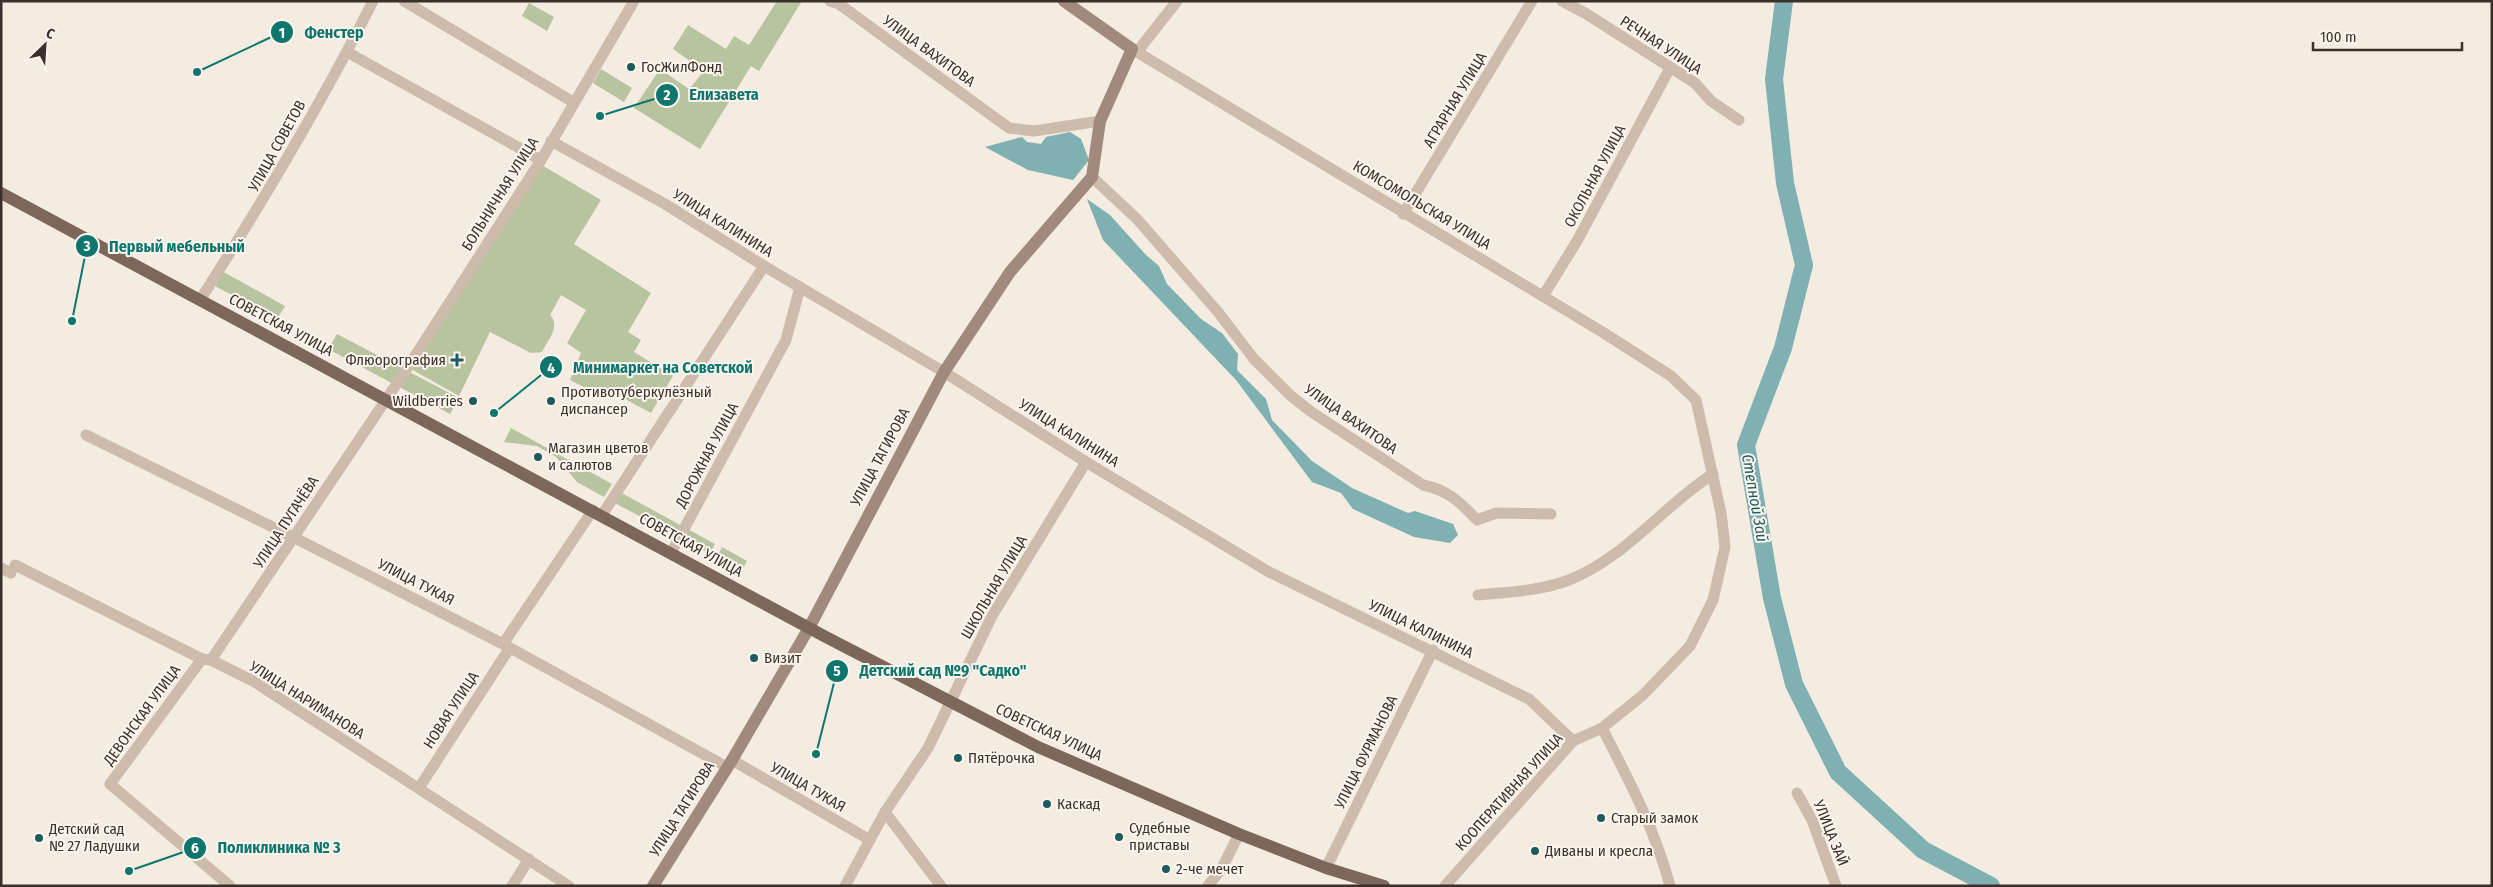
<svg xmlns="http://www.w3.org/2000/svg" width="2493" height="887" font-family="'Fira Sans Condensed',sans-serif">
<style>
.green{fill:#b8c4a0}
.water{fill:#7fb0b2}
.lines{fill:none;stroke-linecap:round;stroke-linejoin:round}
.river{stroke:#7fb0b2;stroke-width:18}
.street{stroke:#cdbbac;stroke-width:11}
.secondary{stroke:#a18a7d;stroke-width:12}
.primary{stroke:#7d675c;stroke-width:12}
.poi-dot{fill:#1f5a5e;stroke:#fbf5ee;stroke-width:2}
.labels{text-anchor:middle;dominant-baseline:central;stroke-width:4;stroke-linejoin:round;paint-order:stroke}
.street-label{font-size:15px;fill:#3b302b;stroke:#fbf5ee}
.poi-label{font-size:15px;fill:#3b302b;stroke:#fbf5ee;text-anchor:start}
.water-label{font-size:16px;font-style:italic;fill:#1f5a5e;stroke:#fbf5ee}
.leader{fill:none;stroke:#0f766e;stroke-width:2}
.callout-dot{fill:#0f766e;stroke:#fbf5ee;stroke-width:2}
.mark-label{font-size:15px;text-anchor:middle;font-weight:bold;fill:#fff}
.callout-label{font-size:16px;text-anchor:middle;font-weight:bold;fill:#0f766e;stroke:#fbf5ee;stroke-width:4;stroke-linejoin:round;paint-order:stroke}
</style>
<rect width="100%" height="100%" fill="#f4ebe1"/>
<g class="green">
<path d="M777,1h25l-43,70 -8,-5 -51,83 -66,-41 26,-39 29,20 15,-18 -31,-22 15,-24 38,24 8,-13 15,9z"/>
<path d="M529,3l25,14 -7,14 -25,-15z"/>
<path d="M601,69l31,19 -8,14 -31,-19z"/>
<path d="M540,164l61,36 -27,44 77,49 -23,39 13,8 -7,12 39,24 -22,37 -43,-23 -5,7 -33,-17 11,-27 -14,-10 19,-33 -25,-15 -11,20c11,11 -2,25 -8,37l-11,1 -41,-21 -31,64 -48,-27z"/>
<path d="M220,270l65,36 -8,13 -66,-35z"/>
<path d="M337,334l122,64 -9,16 -122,-65z"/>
<path d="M511,428l101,56 -8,13 -27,-15 -21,-25 -19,-11 -33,-4z"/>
<path d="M618,491l97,53 -5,10 -99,-53z"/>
<path d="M722,547l25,14 -5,9 -25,-13z"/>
</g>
<g class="water">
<path d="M1070,132l11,7 8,21 -16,20 -45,-10 -43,-23 37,-10 5,5 14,2 5,-7z"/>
<path d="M1087,199l23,16 36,40 13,11 8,18 34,35 21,14 16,21 -1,16 29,29 6,21 40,41 40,27 56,25 7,-2 38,13 5,11 -8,8 -36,-6 -61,-28 -12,-16 -29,-11 -76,-102 -133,-140z"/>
</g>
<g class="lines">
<path class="river" d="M1784,1l-10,78 11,104 19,82 -21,83 -37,97 26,153 22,86 44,88 85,78 68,36"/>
<g class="street">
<path d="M404,1l169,101"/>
<path d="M830,1l9,3 170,124 25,3 66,-10"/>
<path d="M1562,1l23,12 110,70 16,18 28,19"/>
<path d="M1132,49l472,284 67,43 25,24 25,113 4,34 -12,53 -23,46 -47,49 -41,33 -29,13 -128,145"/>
<path d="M347,52l194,108"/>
<path d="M1137,52l40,-51"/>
<path d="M551,141l114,63 99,62 180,106 142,90 183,110 260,127 44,42"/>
<path d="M1092,177l45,42 81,93 36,47 36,36 20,16 113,74c25,5 37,17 54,35l19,-7 55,1"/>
<path d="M1403,214l129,-213"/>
<path d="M1543,296l34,-55 93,-173"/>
<path d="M200,300c62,-97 121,-196 173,-299"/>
<path d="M86,435l207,102 210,107 224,123"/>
<path d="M602,515l162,-249"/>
<path d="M671,553l115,-213 14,-53"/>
<path d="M15,565l187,94 9,1 42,21 316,205"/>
<path d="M1,568l10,5"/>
<path d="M1478,595c30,-3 62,-4 91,-15 56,-22 94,-74 144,-106"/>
<path d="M503,644l90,-134"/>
<path d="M202,659l-92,125 120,102"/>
<path d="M211,660l195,-290 135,-210 93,-159"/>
<path d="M1602,728c27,52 53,101 68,158"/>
<path d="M732,760l138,80"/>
<path d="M419,788l90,-139"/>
<path d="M1797,793l15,27 24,66"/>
<path d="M885,812l56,74"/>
<path d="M1326,868l107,-218"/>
<path d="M512,886l17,-27"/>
<path d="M845,886l40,-74 43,-64 64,-132 94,-154"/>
<path d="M1208,886l14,-18 17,-34"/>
</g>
<path class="secondary" d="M653,886l79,-126 77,-132 135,-256 66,-100 82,-95 8,-56 32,-72 -68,-48"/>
<path class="primary" d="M1,193l823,443 214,111 201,87 87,34 58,18"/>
</g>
<g class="poi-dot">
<circle cx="631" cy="67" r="5"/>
<path d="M454.5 352.5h5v5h5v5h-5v5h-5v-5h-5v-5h5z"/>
<circle cx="473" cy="401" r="5"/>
<circle cx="551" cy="401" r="5"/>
<circle cx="538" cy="457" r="5"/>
<circle cx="754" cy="658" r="5"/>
<circle cx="958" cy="758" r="5"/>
<circle cx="1047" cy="804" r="5"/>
<circle cx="1601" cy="818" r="5"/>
<circle cx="1119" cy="837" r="5"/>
<circle cx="39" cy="838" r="5"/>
<circle cx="1535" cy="851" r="5"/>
<circle cx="1166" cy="869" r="5"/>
</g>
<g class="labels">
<g class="street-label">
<text transform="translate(1661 45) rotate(33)">РЕЧНАЯ УЛИЦА</text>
<text transform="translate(929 51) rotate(36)">УЛИЦА ВАХИТОВА</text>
<text transform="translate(1455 100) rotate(-59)">АГРАРНАЯ УЛИЦА</text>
<text transform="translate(277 146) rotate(-61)">УЛИЦА СОВЕТОВ</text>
<text transform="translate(1595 176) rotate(-62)">ОКОЛЬНАЯ УЛИЦА</text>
<text transform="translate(500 194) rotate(-58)">БОЛЬНИЧНАЯ УЛИЦА</text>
<text transform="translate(1422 205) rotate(31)">КОМСОМОЛЬСКАЯ УЛИЦА</text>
<text transform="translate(723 223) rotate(32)">УЛИЦА КАЛИНИНА</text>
<text transform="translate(281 325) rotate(28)">СОВЕТСКАЯ УЛИЦА</text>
<text transform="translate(1351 419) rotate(35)">УЛИЦА ВАХИТОВА</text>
<text transform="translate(1069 433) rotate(32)">УЛИЦА КАЛИНИНА</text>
<text transform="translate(707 455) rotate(-62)">ДОРОЖНАЯ УЛИЦА</text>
<text transform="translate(880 457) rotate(-62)">УЛИЦА ТАГИРОВА</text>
<text transform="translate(286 522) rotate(-57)">УЛИЦА ПУГАЧЁВА</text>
<text transform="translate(691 545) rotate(29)">СОВЕТСКАЯ УЛИЦА</text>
<text transform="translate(416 582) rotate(27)">УЛИЦА ТУКАЯ</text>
<text transform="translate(994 587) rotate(-60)">ШКОЛЬНАЯ УЛИЦА</text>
<text transform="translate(1421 629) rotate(26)">УЛИЦА КАЛИНИНА</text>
<text transform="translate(307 700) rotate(32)">УЛИЦА НАРИМАНОВА</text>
<text transform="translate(451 710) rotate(-57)">НОВАЯ УЛИЦА</text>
<text transform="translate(142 715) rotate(-54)">ДЕВОНСКАЯ УЛИЦА</text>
<text transform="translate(1049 732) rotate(25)">СОВЕТСКАЯ УЛИЦА</text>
<text transform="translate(1366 752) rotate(-64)">УЛИЦА ФУРМАНОВА</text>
<text transform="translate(808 787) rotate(30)">УЛИЦА ТУКАЯ</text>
<text transform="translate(1509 792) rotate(-48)">КООПЕРАТИВНАЯ УЛИЦА</text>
<text transform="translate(682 809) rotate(-58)">УЛИЦА ТАГИРОВА</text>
<text transform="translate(1831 833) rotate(68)">УЛИЦА ЗАЙ</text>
</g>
<g class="poi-label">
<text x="641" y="67">ГосЖилФонд</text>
<text x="446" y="360" text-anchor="end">Флюорография</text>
<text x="561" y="392">Противотуберкулёзный<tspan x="561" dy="17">диспансер</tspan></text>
<text x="463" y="401" text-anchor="end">Wildberries</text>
<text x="548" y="448">Магазин цветов<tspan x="548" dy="17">и салютов</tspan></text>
<text x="764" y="658">Визит</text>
<text x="968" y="758">Пятёрочка</text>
<text x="1057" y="804">Каскад</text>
<text x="1611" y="818">Старый замок</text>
<text x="1129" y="828">Судебные<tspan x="1129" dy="17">приставы</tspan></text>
<text x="49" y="829">Детский сад<tspan x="49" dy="17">№ 27 Ладушки</tspan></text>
<text x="1545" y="851">Диваны и кресла</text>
<text x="1176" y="869">2-че мечет</text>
</g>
<g class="water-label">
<text transform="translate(1755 498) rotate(80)">Степной Зай</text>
</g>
</g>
<path class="leader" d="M197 72L282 32M600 116L667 95M72 321L87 246M494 413L551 367M816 754L837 671M129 871L195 848"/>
<g class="callout-dot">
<circle cx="197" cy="72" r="5"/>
<circle cx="600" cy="116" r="5"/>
<circle cx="72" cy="321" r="5"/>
<circle cx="494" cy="413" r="5"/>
<circle cx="816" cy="754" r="5"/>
<circle cx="129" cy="871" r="5"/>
<circle cx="282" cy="32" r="12"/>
<circle cx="667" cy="95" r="12"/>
<circle cx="87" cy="246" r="12"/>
<circle cx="551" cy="367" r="12"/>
<circle cx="837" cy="671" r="12"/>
<circle cx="195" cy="848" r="12"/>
</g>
<g class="mark-label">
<text x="282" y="38">1</text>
<text x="667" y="100">2</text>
<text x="87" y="251">3</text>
<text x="551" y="373">4</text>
<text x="837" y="676">5</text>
<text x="195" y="853">6</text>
</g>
<g class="callout-label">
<text x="334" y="38">Фенстер</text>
<text x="724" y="100">Елизавета</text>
<text x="177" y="252">Первый мебельный</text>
<text x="663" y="373">Минимаркет на Советской</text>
<text x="943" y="676">Детский сад №9 "Садко"</text>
<text x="279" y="853">Поликлиника № 3</text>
</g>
<rect width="2493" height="887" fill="none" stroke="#3b302b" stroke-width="5"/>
<g transform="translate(45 45) rotate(25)" stroke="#fbf5ee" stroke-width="4" paint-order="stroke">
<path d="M0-4L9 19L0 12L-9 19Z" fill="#3b302b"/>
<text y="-8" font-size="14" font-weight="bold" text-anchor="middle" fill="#3b302b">С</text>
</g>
<path d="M2313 42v8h149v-8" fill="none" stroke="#3b302b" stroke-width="2.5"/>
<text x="2320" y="42" font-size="15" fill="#3b302b" stroke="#fbf5ee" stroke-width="4" paint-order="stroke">100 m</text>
</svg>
